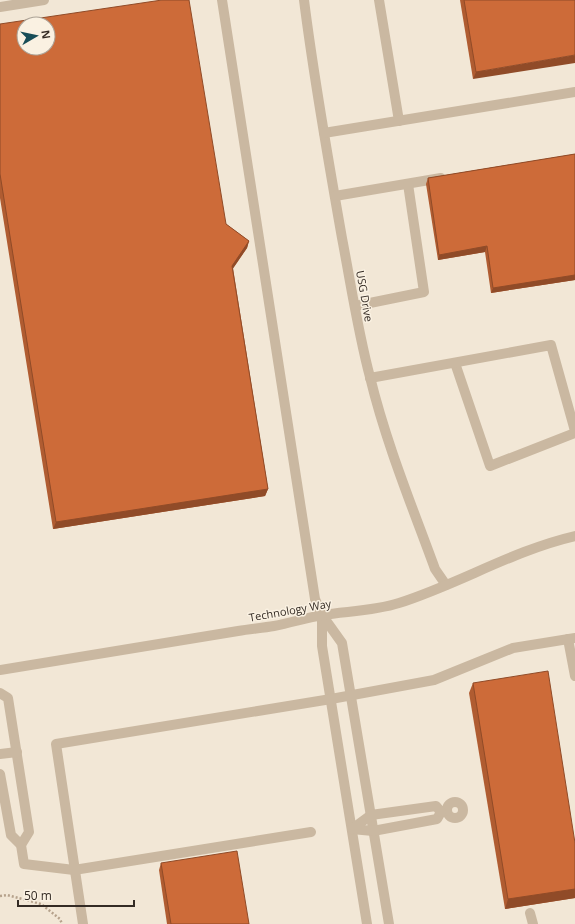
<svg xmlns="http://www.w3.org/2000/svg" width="575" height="924" font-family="'Open Sans',sans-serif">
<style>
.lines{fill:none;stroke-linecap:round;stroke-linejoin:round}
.path{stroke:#b6a28c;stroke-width:2.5;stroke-dasharray:2 2;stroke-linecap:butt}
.minor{stroke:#cab8a1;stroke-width:10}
.wall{fill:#b05c31}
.shaded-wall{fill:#904b28}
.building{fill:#cd6b39;stroke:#904b28;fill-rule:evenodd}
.labels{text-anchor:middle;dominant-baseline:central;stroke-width:3;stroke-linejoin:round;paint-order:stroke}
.street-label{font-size:11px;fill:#342b24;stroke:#faf1e2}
</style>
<rect width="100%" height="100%" fill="#f2e7d6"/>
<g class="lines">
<path class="path" d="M0,896l7,-1 34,9 19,15 2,5"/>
<g class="minor">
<path d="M222,0l93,599 7,16 20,28 47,281"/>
<path d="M304,0c10,80 24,159 38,238 9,47 16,94 28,139 16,66 42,129 65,192l11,16"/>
<path d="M379,0l20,121"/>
<path d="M0,7l44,-7"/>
<path d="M324,133l251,-41"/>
<path d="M335,196l106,-18"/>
<path d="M355,306l69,-14 -16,-108"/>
<path d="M455,363l35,103 85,-33"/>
<path d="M370,378l181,-33 24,86"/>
<path d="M322,615v31l45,278"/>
<path d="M568,639l7,37"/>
<path d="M0,670l238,-39c12,-2 24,-3 36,-5 16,-3 32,-8 48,-11 26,-4 52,-4 77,-12 60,-19 115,-53 176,-67"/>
<path d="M0,693l8,5 21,134 -8,13"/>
<path d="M0,754l17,-2"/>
<path d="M0,774l11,61 10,10 3,19 50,6 237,-38"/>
<circle cx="455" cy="810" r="8"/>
<path d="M352,829l21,2 64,-12 4,-7 6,-2"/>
<path d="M352,829l19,-14 65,-9 5,6"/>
<path d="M530,913l3,11"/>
<path d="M83,924l-27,-180 275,-45 103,-19 79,-32 62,-10"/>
</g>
</g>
<g class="wall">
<path d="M460,0h115l-102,79z"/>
<path d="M0,24l226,200 23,17 -2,7 -14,20 35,221 -3,7 -212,33 -53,-331z"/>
<path d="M575,154v126l-84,13 -6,-41 -47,8 -12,-76 2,-6z"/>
<path d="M473,683l102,160v55l-70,11 -36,-216z"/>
<path d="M161,863l88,61h-82l-8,-54z"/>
</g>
<g class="shaded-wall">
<path d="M575,55v8l-102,16 3,-7z"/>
<path d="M249,241l-2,7 -17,25 2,-7z"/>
<path d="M487,246l-2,6 -47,8 1,-5z"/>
<path d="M575,275v5l-84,13 2,-5z"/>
<path d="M268,489l-3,7 -212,33 3,-7z"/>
<path d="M575,889v9l-70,11 3,-10z"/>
</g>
<g class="building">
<path d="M162,0h27l37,224 23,17 -17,25 36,223 -212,33 -56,-348v-150zM24,24h24v24h-24z"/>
<path d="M464,0h111v55l-99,17z"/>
<path d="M575,154v121l-82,13 -6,-42 -48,9 -11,-77z"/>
<path d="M548,671l27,172v46l-67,10 -35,-216z"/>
<path d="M237,851l12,73h-78l-10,-61z"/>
</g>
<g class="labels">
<g class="street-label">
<text transform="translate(365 296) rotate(80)">USG Drive</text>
<text transform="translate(290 610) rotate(-10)">Technology Way</text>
</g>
</g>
<g transform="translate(36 36) rotate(81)"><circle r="19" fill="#faf1e2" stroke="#aba296"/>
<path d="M0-3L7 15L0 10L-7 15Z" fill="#184d57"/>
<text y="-6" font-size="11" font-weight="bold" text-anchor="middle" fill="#342b24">N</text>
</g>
<path d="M18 900v6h116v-6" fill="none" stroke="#342b24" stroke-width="2"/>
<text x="24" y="900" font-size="12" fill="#342b24" stroke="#faf1e2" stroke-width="3" paint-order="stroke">50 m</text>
</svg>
